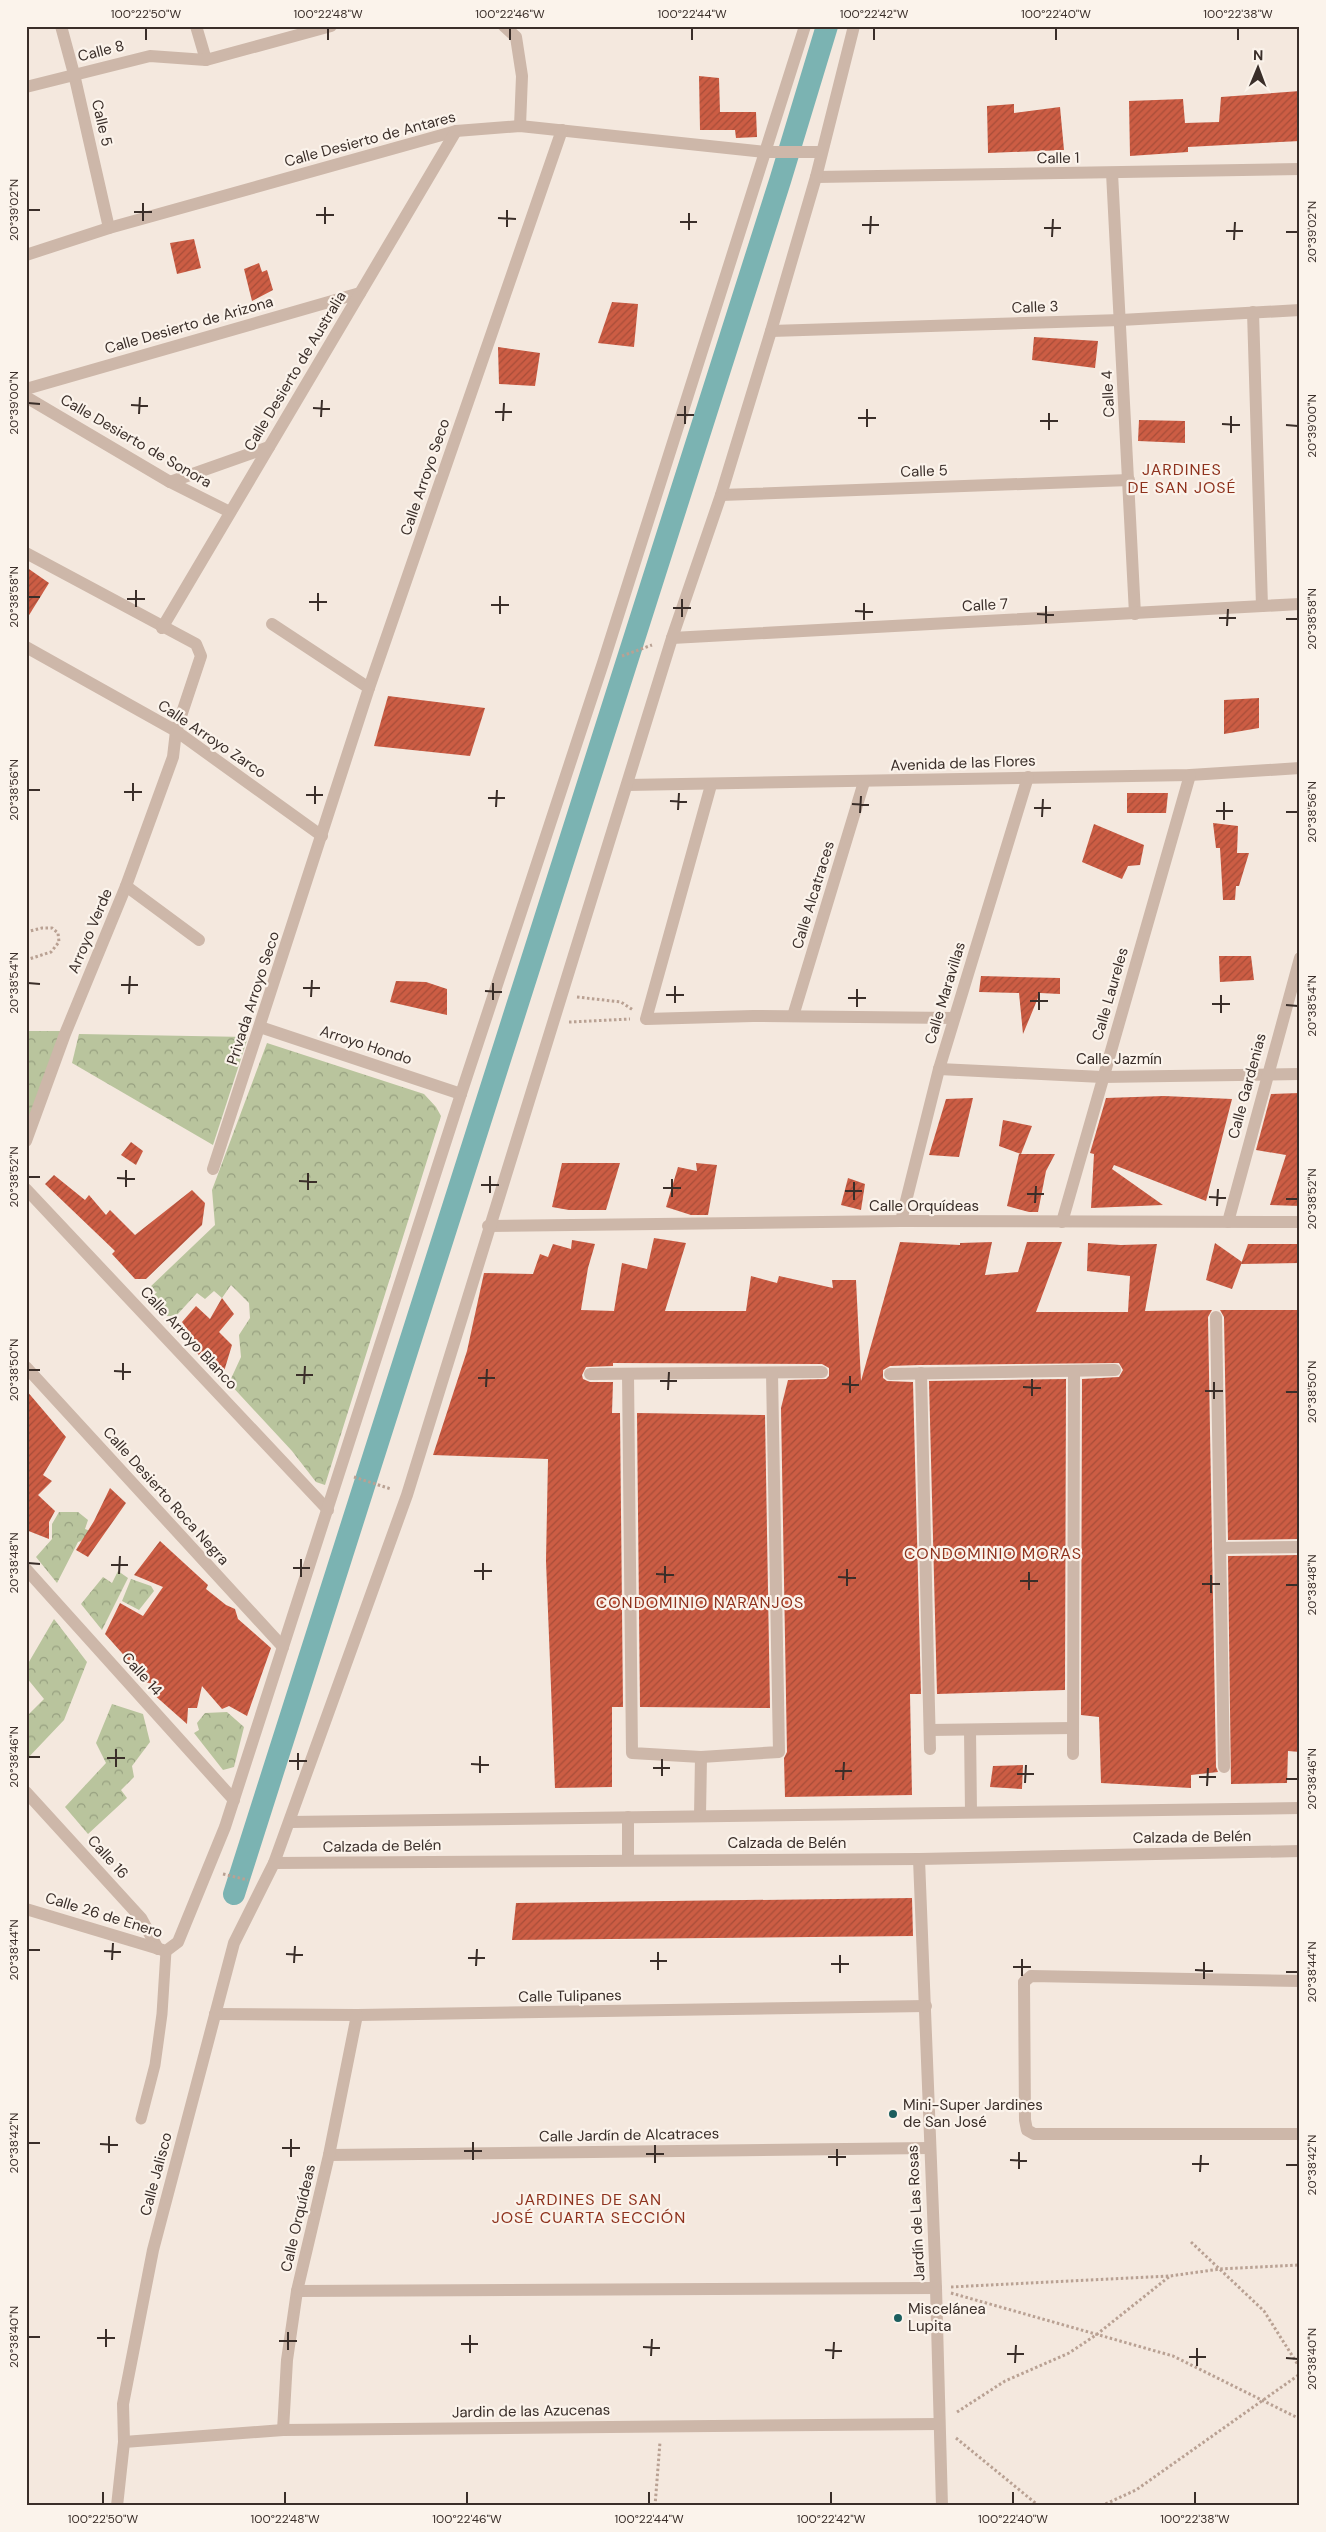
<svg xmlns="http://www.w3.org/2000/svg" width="1326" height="2532" font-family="'DM Sans',sans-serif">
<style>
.park{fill:url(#park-crowns)}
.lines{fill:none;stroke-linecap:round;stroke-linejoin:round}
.canal{stroke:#7bb3b2;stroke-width:22}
.building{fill:url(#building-hatch)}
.path{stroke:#b9a193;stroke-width:3;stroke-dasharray:2.5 2.5;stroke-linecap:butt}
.service{stroke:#cdb7a9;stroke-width:11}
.minor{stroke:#cdb7a9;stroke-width:12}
.tertiary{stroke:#cdb7a9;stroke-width:12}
.ticks{fill:none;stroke:#3a2e29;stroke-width:2}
.poi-dot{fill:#1c5e5e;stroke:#fbf3eb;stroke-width:2}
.labels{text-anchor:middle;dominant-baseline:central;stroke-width:4.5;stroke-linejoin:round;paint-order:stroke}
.street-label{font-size:15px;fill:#3a2e29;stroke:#fbf3eb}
.poi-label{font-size:15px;fill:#3a2e29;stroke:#fbf3eb;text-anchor:start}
.neighbourhood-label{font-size:16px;letter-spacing:1px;fill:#8e321d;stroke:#fbf3eb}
.neatline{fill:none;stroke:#3a2e29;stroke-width:2}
.ticks-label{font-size:12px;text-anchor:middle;fill:#3a2e29}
</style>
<defs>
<pattern id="park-crowns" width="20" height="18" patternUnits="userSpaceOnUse" patternTransform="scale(1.25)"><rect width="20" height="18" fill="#b9c49d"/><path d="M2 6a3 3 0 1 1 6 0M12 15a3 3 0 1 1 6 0" fill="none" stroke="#97a080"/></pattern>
<pattern id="building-hatch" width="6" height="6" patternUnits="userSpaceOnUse" patternTransform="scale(1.25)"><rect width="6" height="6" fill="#cc5d44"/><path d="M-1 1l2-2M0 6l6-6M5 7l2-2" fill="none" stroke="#a74d39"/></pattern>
</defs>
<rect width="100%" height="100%" fill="#f4e8de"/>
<g class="park">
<path d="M26,1031h38l-38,100z"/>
<path d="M79,1034l169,3 -35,108 -141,-82z"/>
<path d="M267,1043l157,51 12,13 5,9 -116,369 -9,-3 -24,-31 -63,-68 12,-26 -2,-22 11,-17 -1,-15 -18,-18 -9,13 -8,-7 -9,8 -8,-6 -21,23h-13l-14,-16 8,-8 -9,-3 67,-64 -3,-35z"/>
<path d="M59,1512h19l10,8 -3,9 8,3 -3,6 -12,4 -21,41 -21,-26 16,-18v-15z"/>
<path d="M118,1571l10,7 -26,52 -21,-26 22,-27 9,6z"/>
<path d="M131,1579l20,7 3,5 -15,19 -17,-9z"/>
<path d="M54,1619l33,43 -23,58 -38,40v-43l18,-18 -18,-22v-10z"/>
<path d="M112,1704l31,10 7,28 -18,24 2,11 -13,13 6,8 -39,36 -23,-27 41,-44 -10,-20z"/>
<path d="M227,1712l17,15 -10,40 -11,3 -29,-37 5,-3 -2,-7 8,-10z"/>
</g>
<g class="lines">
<path class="canal" d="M234,1894l546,-1713 47,-155"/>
</g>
<g class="building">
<path d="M699,76l20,2 1,34h36l1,25 -21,1 -1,-8h-35z"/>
<path d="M1300,91v50l-112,6v5l-58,4 -1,-55 54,-2 2,24 34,-1 2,-25z"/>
<path d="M1014,104v9l46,-6 4,43 -76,3 -1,-47z"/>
<path d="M194,239l7,29 -24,6 -7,-31z"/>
<path d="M259,263l3,9 5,-2 6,20 -21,11 -8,-32z"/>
<path d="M612,302l26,2 -4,43 -36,-4z"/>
<path d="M1034,337l64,4 -3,27 -63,-8z"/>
<path d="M498,347l42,6 -5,33 -36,-2z"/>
<path d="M1139,420l46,1v22l-47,-2z"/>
<path d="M26,567l23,16 -23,37z"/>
<path d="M388,696l97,12 -15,48 -96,-10z"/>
<path d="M1259,698v30l-35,6v-34z"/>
<path d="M1127,793h41l-2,20h-39z"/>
<path d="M1213,823l25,3 -1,27h12l-10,33h-3l-1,14h-12l-3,-52h-4z"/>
<path d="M1094,824l50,21 -4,20 -12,1 -6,13 -40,-17z"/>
<path d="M1219,956h32l3,24 -34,2z"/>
<path d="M981,976l79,2v16l-20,-1 -17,41 -4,-41 -40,-1z"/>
<path d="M396,981l30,1 21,7v26l-57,-13z"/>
<path d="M1300,1093v113l-30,-1 16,-50 -30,-5 15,-56z"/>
<path d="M1164,1096l68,3 -26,102 -92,-36 -2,4 51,36 -72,3 3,-54 -4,-1 16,-55z"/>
<path d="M973,1098l-14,59 -30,-2 17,-56z"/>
<path d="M1003,1120l29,6 -11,28 -22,-8z"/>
<path d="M131,1142l12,9 -7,14 -15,-10z"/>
<path d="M1019,1154h36l-9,17 -8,41h-9l-22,-6z"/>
<path d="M562,1163h58l-14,47h-37l-17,-3z"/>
<path d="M696,1163l21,2 -9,50h-17l-25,-8 12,-40 19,4z"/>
<path d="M54,1175l31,25 4,-5 17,20 4,-5 25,25 57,-45 13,13 -3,22 -56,54h-11l-23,-25 3,-3 -70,-67z"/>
<path d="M848,1178l17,6 -4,26 -20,-5z"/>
<path d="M654,1238l32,5 -21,68h81l5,-35 26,7 2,-7 54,12 -1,-8h24l5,101 39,-139 60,3v-2l32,-1 -7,33 33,-3 9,-30h35l-26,70h92l2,-36 -43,-5 1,-28 33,2 36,-1 -12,67 67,-1 -4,7 8,450 2,5 -27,3v13l-90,-5 -2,-66 -18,-2 1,-336 37,-2 4,-7 -4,-7 -199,2 -30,1 -7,4v8l4,3 26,1 8,312h-11l2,101 -127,2 -1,-39 3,-6 -6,-344 7,-28 38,-1 3,-3v-8l-7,-4 -209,-1v3l-27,1 -4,8 1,4 7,3h23l-1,31h8l3,294h-11v80l-57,1 -9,-227 2,-102 -115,-4 34,-104 17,-78 49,1 7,-20 8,3 5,-13 18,5 1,-9 23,4 -7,24 -7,42 33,1 8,-48 25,6z"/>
<path d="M1215,1243l27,19 -10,27 -26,-9z"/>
<path d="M1248,1244h52v19l-59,1z"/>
<path d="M222,1298l12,16 -15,18 13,13 -10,33 -20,-27 -3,4 -6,-5 4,-7 -15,-21 14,-16 14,13z"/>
<path d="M1220,1310h80v229l-72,1 -4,-223z"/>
<path d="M1066,1379l-1,311 -128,4 -8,-313z"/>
<path d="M26,1390l40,47 -23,38 9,6 -14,14 17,16 -6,11v17l-23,-9z"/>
<path d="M637,1413l128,2 5,293 -130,-1z"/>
<path d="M110,1488l16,15 -38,54 -12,-7 18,-29z"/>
<path d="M160,1541l48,44 -2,4 20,16 9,4 3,10 33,29 -24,68 -18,-10 -7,3 -20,-23 -5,22h-9l-1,16 -35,-31 5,-8 -12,-3 -7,-11 -33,-37 15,-31 23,13 20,-29 -29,-12z"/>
<path d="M1300,1555v197l-12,-1 -1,32 -56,1 -3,-228z"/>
<path d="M1023,1765l-1,24 -32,-2 3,-21z"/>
<path d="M912,1898l1,38 -401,4 4,-37z"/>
</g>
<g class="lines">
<g class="path">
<path d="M622,656l30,-11"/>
<path d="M26,932l16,-4h10l6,5 1,9 -8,10 -25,8"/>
<path d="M577,997l44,5 12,8"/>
<path d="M569,1022l61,-3"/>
<path d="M354,1477l37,12"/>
<path d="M223,1874l25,6"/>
<path d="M1191,2242l73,69 36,57"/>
<path d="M951,2287l219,-11 50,-7 80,-4"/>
<path d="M951,2293l222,63 127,63"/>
<path d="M957,2412l48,-31 64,-28 27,-18 74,-59"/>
<path d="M956,2438l83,68"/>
<path d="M655,2506l5,-64"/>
<path d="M1101,2506l35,-16 164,-116"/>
</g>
<path class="service" d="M141,2119l14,-54 7,-51 4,-63"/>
<g class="minor">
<path d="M61,26l13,48 35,154"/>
<path d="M196,26l10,34"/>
<path d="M504,26l12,11 6,39 -2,50"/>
<path d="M26,87l124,-31 56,4 125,-34"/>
<path d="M1112,173l23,441"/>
<path d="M816,177l484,-8"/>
<path d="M26,255l83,-27 347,-97 64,-5 245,26h56"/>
<path d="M1253,312l9,294"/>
<path d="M771,331l350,-11 179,-10"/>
<path d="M26,389l334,-96"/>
<path d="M26,397l144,85 60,30"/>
<path d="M170,482l99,-35"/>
<path d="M721,495l408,-15"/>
<path d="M26,553l170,91 5,12 -25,75 -3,26 -47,129 -61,148 -39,107"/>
<path d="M272,624l97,64"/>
<path d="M162,628l294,-497"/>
<path d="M672,638l628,-34"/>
<path d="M26,647l150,84 146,105"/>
<path d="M627,785l563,-10 110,-7"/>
<path d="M711,785l-65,234 107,-3 201,2"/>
<path d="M126,886l73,54"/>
<path d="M793,1016l71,-234"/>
<path d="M260,1027l201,67"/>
<path d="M939,1069l163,8 198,-3"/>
<path d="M213,1169l156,-481 193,-558"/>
<path d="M26,1189l302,321"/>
<path d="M901,1221l38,-152 89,-292"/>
<path d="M1062,1222l128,-447"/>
<path d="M1228,1222l72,-264"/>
<path d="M488,1226l413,-5 399,1"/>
<path d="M1216,1317l8,450"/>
<path d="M26,1367l257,280"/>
<path d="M921,1373l9,376"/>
<path d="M590,1374l232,-2"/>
<path d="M628,1374l4,379 69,4 78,-5 -7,-379"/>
<path d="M890,1374l225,-4"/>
<path d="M1220,1548l80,-1"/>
<path d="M930,1730l143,-2"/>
<path d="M970,1730l1,82"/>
<path d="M1073,1754l1,-383"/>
<path d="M26,1792l115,126 17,31"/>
<path d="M700,1816l1,-59"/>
<path d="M919,1859l17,429 6,218"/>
<path d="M1300,1981l-269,-5 -7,6 1,138 2,10 7,4h266"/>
<path d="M215,2014l142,1 569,-9"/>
<path d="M329,2155l600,-7"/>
<path d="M297,2291l639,-3"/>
<path d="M283,2430l4,-70 10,-69 32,-136 28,-140"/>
<path d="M124,2442l159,-12 656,-6"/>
</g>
<g class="tertiary">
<path d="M26,1569l208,231"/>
<path d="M628,1817v43"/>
<path d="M290,1822l1010,-14"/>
<path d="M274,1863l645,-4 381,-8"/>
<path d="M26,1909l140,42 12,-9 47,-115 236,-733 142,-431 202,-637"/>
<path d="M117,2506l7,-64 -1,-38 30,-154 81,-307 40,-80 133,-368 265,-857 49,-143 50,-164 45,-154 38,-151"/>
</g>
</g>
<path class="ticks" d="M146,40v-12M328,40v-12M510,40v-12M692,40v-12M874,40v-12M1056,40v-12M1238,40v-12M28,210h12M134,212h18M316,215h18M498,218l18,1M143,221v-18M680,222h17M325,224v-17M862,225h17M507,227v-17M1044,228h17M689,230v-17M1226,231h17M1286,232h12M870,234l1,-18M1052,237l1,-18M1234,240l1,-18M28,403l12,1M131,405l17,1M313,408l17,1M495,412h17M139,414l1,-17M677,415h17M321,417l1,-17M858,418h18M503,421l1,-18M1040,421h18M685,424v-18M1222,424l18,1M1286,425l12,1M867,427v-18M1049,430v-17M1231,433v-17M28,597h12M127,599h18M309,602h18M491,605h18M136,607v-17M673,608h18M318,611v-18M855,611l18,1M500,614v-18M1037,614l17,1M682,617v-18M1219,618h17M1286,619h12M864,620v-17M1046,623v-17M1227,626l1,-17M28,790h12M124,792h18M306,795h17M488,798h17M133,801v-18M670,801l17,1M315,804v-18M852,804l17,1M496,807l1,-17M1034,808h17M678,810l1,-17M1216,811h17M1286,812h12M860,813l1,-17M1042,817l1,-18M1224,820v-18M28,983l12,1M121,985h17M303,988h17M485,991l17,1M129,994l1,-18M666,995h18M311,997l1,-17M848,998h18M493,1000v-17M1030,1001h18M675,1003v-17M1212,1004h18M1286,1005l12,1M857,1007v-18M1039,1010v-18M1221,1013v-18M28,1177h12M117,1178l18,1M299,1181l18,1M481,1185h18M126,1187v-17M663,1188h18M308,1190v-17M845,1191h17M490,1193v-17M1027,1194h17M672,1197v-18M1209,1197l17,1M1286,1199h12M854,1200v-18M1035,1203l1,-17M1217,1206l1,-17M28,1370h12M114,1371l17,1M296,1375h17M478,1378h17M123,1380v-17M660,1381h17M304,1384l1,-18M842,1384l17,1M486,1387l1,-18M1023,1387l18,1M668,1390l1,-18M1205,1391h18M1286,1392h12M850,1393v-17M1032,1396v-17M1214,1399v-17M28,1563l12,1M111,1565h17M293,1568h17M474,1571h18M119,1574l1,-18M656,1574l18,1M301,1577v-18M838,1577l18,1M483,1580v-17M1020,1581h18M665,1583v-17M1202,1584h18M1286,1585h12M847,1586v-17M1029,1590v-18M1211,1593v-18M28,1757h12M107,1758h18M289,1761h18M471,1764l18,1M116,1767v-18M653,1768h17M298,1770v-17M835,1771h17M480,1773v-17M1017,1774h17M662,1776v-17M1199,1777h17M1286,1779h12M843,1780l1,-18M1025,1783l1,-18M1207,1786l1,-18M28,1950h12M104,1951l17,1M286,1954l17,1M468,1958h17M112,1960l1,-17M650,1961h17M294,1963l1,-17M831,1964h18M476,1966l1,-17M1013,1967h18M658,1970v-18M1195,1970l18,1M1286,1972h12M840,1973v-18M1022,1976v-17M1204,1979v-17M28,2143h12M100,2144l18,1M282,2148h18M464,2151h18M109,2153v-17M646,2154h18M291,2157v-18M828,2157h18M473,2160v-18M1010,2160l17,1M655,2163v-18M1192,2164h17M1286,2165h12M837,2166v-17M1019,2169v-17M1200,2172l1,-17M28,2337h12M97,2338h18M279,2341h18M461,2344h17M106,2347v-18M643,2347l17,1M288,2350v-18M825,2350l17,1M470,2353v-18M1007,2354h17M651,2356l1,-17M1189,2357h17M1286,2358l12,1M833,2359l1,-17M1015,2363l1,-18M1197,2366v-18M103,2504v-12M285,2504v-12M467,2504v-12M649,2504v-12M831,2504v-12M1013,2504v-12M1195,2504v-12"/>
<g class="poi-dot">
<circle cx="893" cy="2114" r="5"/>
<circle cx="898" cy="2318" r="5"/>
</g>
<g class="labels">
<g class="street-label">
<text transform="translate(101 51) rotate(-14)">Calle 8</text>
<text transform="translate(102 123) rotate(77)">Calle 5</text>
<text transform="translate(370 139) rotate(-15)">Calle Desierto de Antares</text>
<text transform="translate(1058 158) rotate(-1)">Calle 1</text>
<text transform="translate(1035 307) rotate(-2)">Calle 3</text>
<text transform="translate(189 325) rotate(-16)">Calle Desierto de Arizona</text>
<text transform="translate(295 371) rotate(-59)">Calle Desierto de Australia</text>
<text transform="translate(1108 394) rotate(-93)">Calle 4</text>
<text transform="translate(136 441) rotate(30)">Calle Desierto de Sonora</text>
<text transform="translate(924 471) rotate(-2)">Calle 5</text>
<text transform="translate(425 477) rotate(-71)">Calle Arroyo Seco</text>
<text transform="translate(985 605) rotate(-3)">Calle 7</text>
<text transform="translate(212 739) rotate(34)">Calle Arroyo Zarco</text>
<text transform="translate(963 763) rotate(-2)">Avenida de las Flores</text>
<text transform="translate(813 895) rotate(-73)">Calle Alcatraces</text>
<text transform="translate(90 931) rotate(-67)">Arroyo Verde</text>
<text transform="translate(945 993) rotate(-73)">Calle Maravillas</text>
<text transform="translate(1110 994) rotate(-74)">Calle Laureles</text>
<text transform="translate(253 998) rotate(-72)">Privada Arroyo Seco</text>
<text transform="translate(366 1045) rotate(18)">Arroyo Hondo</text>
<text x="1119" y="1059">Calle Jazmín</text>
<text transform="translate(1247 1086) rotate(-75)">Calle Gardenias</text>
<text x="924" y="1206">Calle Orquídeas</text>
<text transform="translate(189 1338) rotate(47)">Calle Arroyo Blanco</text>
<text transform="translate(166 1496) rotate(48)">Calle Desierto Roca Negra</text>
<text transform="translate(142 1674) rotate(48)">Calle 14</text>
<text transform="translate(1192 1837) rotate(-1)">Calzada de Belén</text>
<text x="787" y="1843">Calzada de Belén</text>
<text transform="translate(382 1846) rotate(-1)">Calzada de Belén</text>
<text transform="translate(108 1857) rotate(48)">Calle 16</text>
<text transform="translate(104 1915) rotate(17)">Calle 26 de Enero</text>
<text transform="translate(570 1996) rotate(-1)">Calle Tulipanes</text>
<text transform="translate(629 2135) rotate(-1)">Calle Jardín de Alcatraces</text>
<text transform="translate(156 2174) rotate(-75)">Calle Jalisco</text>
<text transform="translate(916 2213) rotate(-93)">Jardín de Las Rosas</text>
<text transform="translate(298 2218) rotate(-77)">Calle Orquídeas</text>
<text transform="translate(531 2411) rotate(-1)">Jardin de las Azucenas</text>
</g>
<g class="poi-label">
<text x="903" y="2105">Mini-Super Jardines<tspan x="903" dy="17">de San José</tspan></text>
<text x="908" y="2309">Miscelánea<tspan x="908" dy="17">Lupita</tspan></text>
</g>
<g class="neighbourhood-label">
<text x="1182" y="469">JARDINES<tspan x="1182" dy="18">DE SAN JOSÉ</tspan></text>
<text x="993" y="1553">CONDOMINIO MORAS</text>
<text x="700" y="1602">CONDOMINIO NARANJOS</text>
<text x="589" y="2199">JARDINES DE SAN<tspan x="589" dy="18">JOSÉ CUARTA SECCIÓN</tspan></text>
</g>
</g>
<rect width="1326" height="2532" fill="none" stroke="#fbf3eb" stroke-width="55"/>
<g transform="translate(1258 68) rotate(1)" stroke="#fbf3eb" stroke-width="4" paint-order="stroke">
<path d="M0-4L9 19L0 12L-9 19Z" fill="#3a2e29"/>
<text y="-8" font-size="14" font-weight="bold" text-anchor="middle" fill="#3a2e29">N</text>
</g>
<rect x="28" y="28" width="1270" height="2476" class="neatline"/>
<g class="ticks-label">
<text x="146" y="18">100°22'50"W</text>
<text x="328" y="18">100°22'48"W</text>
<text x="510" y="18">100°22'46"W</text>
<text x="692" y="18">100°22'44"W</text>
<text x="874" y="18">100°22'42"W</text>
<text x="1056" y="18">100°22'40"W</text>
<text x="1238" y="18">100°22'38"W</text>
<text transform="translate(14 210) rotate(-90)" y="4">20°39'02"N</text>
<text transform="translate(1312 232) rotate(-90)" y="4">20°39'02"N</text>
<text transform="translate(14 403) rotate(-90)" y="4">20°39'00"N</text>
<text transform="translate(1312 426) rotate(-90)" y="4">20°39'00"N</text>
<text transform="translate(14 597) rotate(-90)" y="4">20°38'58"N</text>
<text transform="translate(1312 619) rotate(-90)" y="4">20°38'58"N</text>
<text transform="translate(14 790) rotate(-90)" y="4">20°38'56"N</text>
<text transform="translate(1312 812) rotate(-90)" y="4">20°38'56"N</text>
<text transform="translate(14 983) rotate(-90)" y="4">20°38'54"N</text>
<text transform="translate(1312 1006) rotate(-90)" y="4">20°38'54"N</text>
<text transform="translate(14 1177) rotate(-90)" y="4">20°38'52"N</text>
<text transform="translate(1312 1199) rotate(-90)" y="4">20°38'52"N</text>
<text transform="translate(14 1370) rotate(-90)" y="4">20°38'50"N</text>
<text transform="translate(1312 1392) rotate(-90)" y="4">20°38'50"N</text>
<text transform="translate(14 1563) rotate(-90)" y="4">20°38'48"N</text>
<text transform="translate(1312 1585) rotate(-90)" y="4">20°38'48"N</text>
<text transform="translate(14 1757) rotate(-90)" y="4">20°38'46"N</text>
<text transform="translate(1312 1779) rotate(-90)" y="4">20°38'46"N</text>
<text transform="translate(14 1950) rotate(-90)" y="4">20°38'44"N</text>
<text transform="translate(1312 1972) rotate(-90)" y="4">20°38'44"N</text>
<text transform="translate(14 2143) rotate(-90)" y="4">20°38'42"N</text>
<text transform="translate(1312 2165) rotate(-90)" y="4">20°38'42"N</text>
<text transform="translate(14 2337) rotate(-90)" y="4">20°38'40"N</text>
<text transform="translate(1312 2359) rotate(-90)" y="4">20°38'40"N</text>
<text x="103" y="2523">100°22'50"W</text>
<text x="285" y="2523">100°22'48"W</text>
<text x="467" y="2523">100°22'46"W</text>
<text x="649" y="2523">100°22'44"W</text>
<text x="831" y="2523">100°22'42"W</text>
<text x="1013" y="2523">100°22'40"W</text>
<text x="1195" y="2523">100°22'38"W</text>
</g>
</svg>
